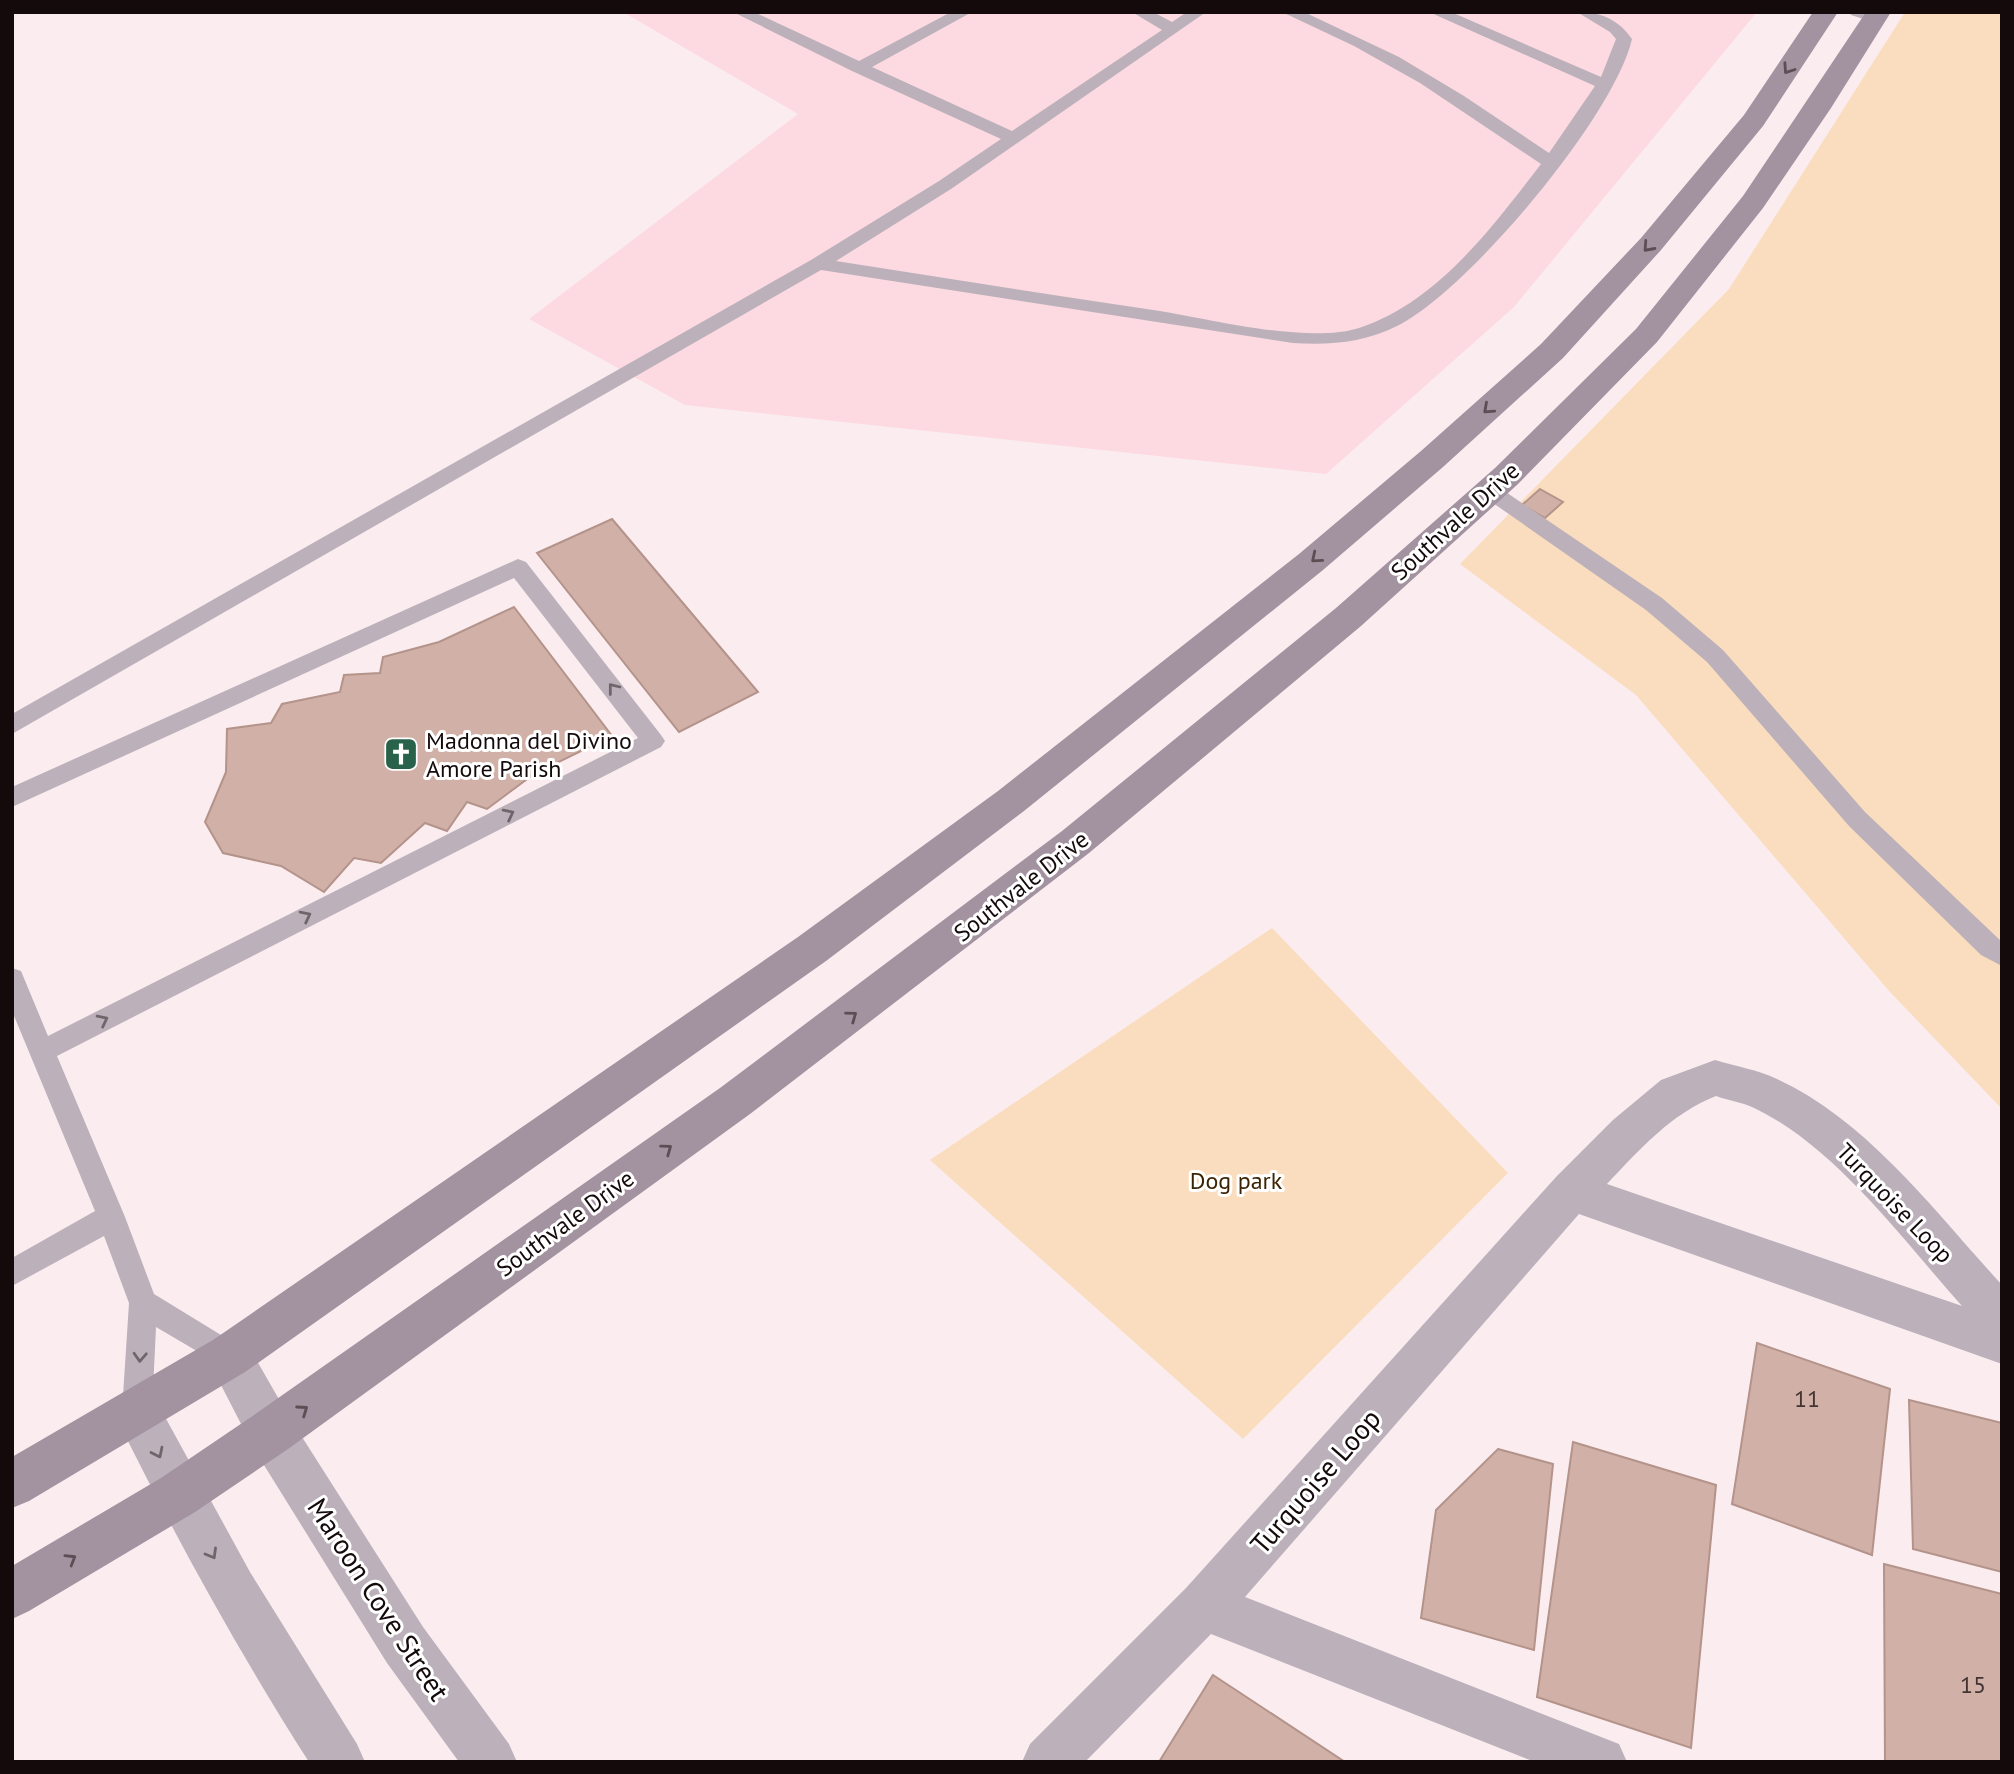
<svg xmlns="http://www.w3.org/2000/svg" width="2014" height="1774" font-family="'PT Sans',sans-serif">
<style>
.built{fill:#fddae1}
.green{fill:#faddbe}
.building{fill:#d1b1a7;stroke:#b3938a;stroke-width:2}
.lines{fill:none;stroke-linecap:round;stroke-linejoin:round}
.lane{fill:#bcb1ba;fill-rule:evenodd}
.street{fill:#bcb1ba;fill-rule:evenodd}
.secondary{fill:#a3929f;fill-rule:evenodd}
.oneway{stroke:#5c4e55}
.oneway2{stroke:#70656b}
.labels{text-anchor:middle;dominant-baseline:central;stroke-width:6;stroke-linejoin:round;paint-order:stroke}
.street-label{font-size:24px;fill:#14090b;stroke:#fff}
.poi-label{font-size:24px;fill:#14090b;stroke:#fff;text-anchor:start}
.park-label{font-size:24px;fill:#3b2304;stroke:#fff}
.near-number-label{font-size:24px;fill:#433332}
.near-street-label{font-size:28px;fill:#14090b;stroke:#fff}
</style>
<rect width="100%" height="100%" fill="#fbecef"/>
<path class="built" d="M623,12h1134l-243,295 -188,167 -641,-69 -156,-86 269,-205z"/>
<g class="green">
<path d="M1905,12h97v1097l-112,-117 -254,-297 -176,-131 269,-275z"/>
<path d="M1272,928l236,245 -265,266 -313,-279z"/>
</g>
<g class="building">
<path d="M1540,489l23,13 -18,16 -23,-13z"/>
<path d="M612,519l146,173 -79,40 -142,-179z"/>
<path d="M514,607l98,129 -78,38 -47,35 -20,-7 -20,29 -22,-8 -44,40 -27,-5 -30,34 -43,-26 -58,-13 -18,-31 21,-50 1,-43 44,-6 11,-19 58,-12 4,-17 36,-2 3,-16 56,-15z"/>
<path d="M1757,1343l133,46 -18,166 -140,-51z"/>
<path d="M1909,1400l93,23v149l-89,-23z"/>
<path d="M1573,1442l143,43 -25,263 -154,-51z"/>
<path d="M1498,1449l55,15 -19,186 -113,-32 15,-108z"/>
<path d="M1884,1564l118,30v168h-117z"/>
<path d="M1213,1675l132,87h-186z"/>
</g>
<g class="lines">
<g class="lane">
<path d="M733,12h21l105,49 92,-49h21l-100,55 140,64 150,-101 -30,-18h21l19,10 15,-10h19l-255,177 -115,72c108,17 216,34 324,50 54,9 148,33 199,17 79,-26 134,-102 182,-164l-121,-81 -66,-37 -72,-34h22l95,45 65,39 85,57 46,-67 -166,-74h22l150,65 15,-38 -6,-7 -33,-20c24,0 41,7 55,27 -17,76 -164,252 -235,287 -34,17 -67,19 -104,17l-472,-73 -809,464v-20l799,-454 128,-79 62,-42 -149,-68z"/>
<path d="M1849,12h25l10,6 -8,5 -25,-8z"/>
<path d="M1490,484l7,2 165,112 61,52 142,162 137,130v24l-21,-11 -132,-129 -142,-164 -61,-52 -163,-114 -3,-5 3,-5z"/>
<path d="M518,559l8,3 135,173 4,6 -4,6 -604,309 68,161 29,77 85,52 5,10 -5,10 -10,4 -73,-43 -4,84 -5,10 -10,5 -10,-5 -5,-10 7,-108 -25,-67 -92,50v-28l83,-47 -83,-200v-43l9,3 27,65 590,-298 -124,-160 -502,229v-20z"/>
</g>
<g class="street">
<path d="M1715,1060c20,6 43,10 62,19 90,41 159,134 225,206v79l-423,-150 -334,383 374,147 8,18h-92l-324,-128 -126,128h-63l8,-18 156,-156 370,-411 57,-57 48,-40zM1716,1096c11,4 25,6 36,11 82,38 150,132 210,199l-355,-122c32,-34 65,-71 109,-88z"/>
<path d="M229,1334l16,6 43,75 135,212 86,117 8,18h-58l-72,-99 -133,-214 -48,-93 7,-16z"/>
<path d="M137,1388l16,7 97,177 107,172 8,18h-56c-69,-108 -131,-220 -188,-335l-7,-16 7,-16z"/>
</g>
<g class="secondary">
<path d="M1813,12h25l-75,114 -102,124 -98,108 -120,109 -120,103 -299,241 -198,150 -581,411 -216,129 -17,7v-51l201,-117 585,-403 200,-146 301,-237 122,-103 120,-107 100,-106 103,-123z"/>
<path d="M1866,12h25l-60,96 -68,100 -106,134 -139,142 -157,142 -272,227 -339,261 -462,335 -93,63 -166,99 -17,8v-53l149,-88 93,-63 466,-327 342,-257 274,-223 159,-140 141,-139 107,-133z"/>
</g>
</g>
<defs><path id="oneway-chevron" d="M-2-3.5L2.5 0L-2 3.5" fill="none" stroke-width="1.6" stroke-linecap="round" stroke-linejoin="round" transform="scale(1.75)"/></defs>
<g class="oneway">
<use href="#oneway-chevron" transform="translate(1788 69) rotate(124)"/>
<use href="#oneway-chevron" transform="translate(1648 247) rotate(132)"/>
<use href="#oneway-chevron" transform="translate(1488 409) rotate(138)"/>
<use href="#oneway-chevron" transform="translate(1316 558) rotate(140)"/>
<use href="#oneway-chevron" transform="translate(852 1016) rotate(-36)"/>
<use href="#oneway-chevron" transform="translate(667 1149) rotate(-36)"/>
<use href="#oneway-chevron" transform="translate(303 1410) rotate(-35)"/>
<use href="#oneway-chevron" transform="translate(71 1559) rotate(-31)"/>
</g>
<g class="oneway2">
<use href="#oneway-chevron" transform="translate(613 688) rotate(-128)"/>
<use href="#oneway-chevron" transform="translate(509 814) rotate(-27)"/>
<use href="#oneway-chevron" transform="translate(306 916) rotate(-27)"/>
<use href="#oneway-chevron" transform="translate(103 1020) rotate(-27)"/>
<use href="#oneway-chevron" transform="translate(140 1357) rotate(93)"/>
<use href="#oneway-chevron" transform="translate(158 1453) rotate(64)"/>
<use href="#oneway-chevron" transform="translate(212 1554) rotate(60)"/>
</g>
<defs>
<g id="church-square" transform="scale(1.75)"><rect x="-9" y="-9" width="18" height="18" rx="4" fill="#29624b" stroke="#fff"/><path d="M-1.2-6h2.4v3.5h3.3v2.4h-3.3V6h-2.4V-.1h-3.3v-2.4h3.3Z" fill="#fff"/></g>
</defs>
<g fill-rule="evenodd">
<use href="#church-square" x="401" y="754"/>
</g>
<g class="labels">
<g class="street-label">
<text transform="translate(1455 521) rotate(-42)">Southvale Drive</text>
<text transform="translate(1021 886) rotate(-38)">Southvale Drive</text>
<text transform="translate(1895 1203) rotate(46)">Turquoise Loop</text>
<text transform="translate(565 1223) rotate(-36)">Southvale Drive</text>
</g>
<g class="poi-label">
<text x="426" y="740">Madonna del Divino<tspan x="426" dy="28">Amore Parish</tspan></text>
</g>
<g class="park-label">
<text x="1236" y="1180">Dog park</text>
</g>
<g class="near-number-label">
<text x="1807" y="1398">11</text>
<text x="1973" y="1684">15</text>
</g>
<g class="near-street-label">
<text transform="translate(1315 1481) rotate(-49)">Turquoise Loop</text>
<text transform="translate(379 1599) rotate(57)">Maroon Cove Street</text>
</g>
</g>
<rect width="2014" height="1774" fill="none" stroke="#14090b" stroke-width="28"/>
</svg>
